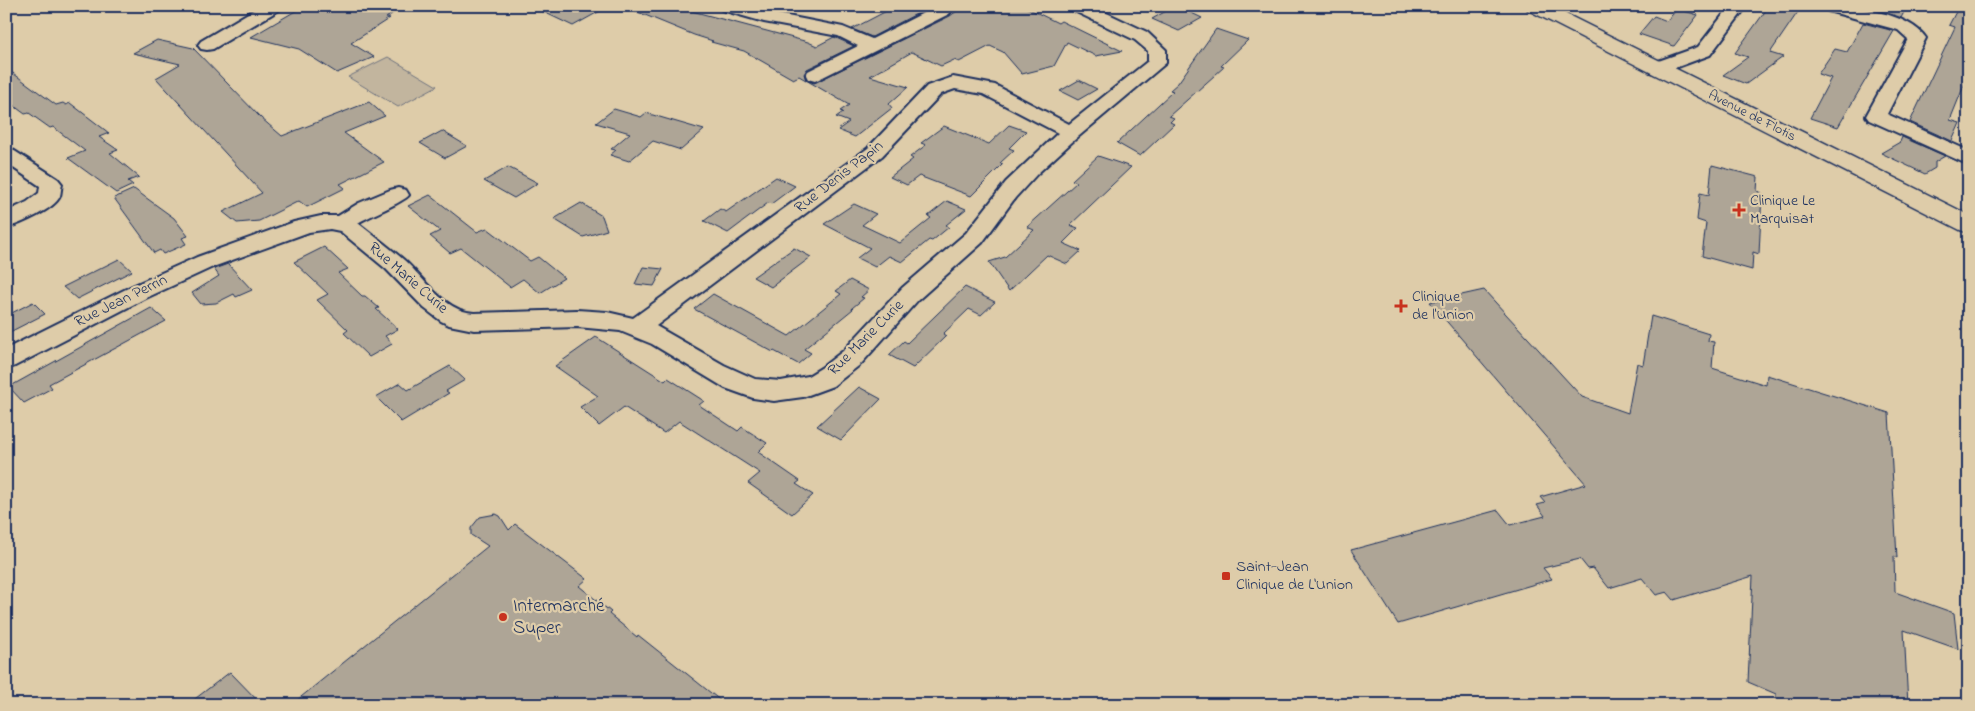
<svg xmlns="http://www.w3.org/2000/svg" width="1975" height="711" font-family="'Indie Flower',sans-serif">
<style>
.green{fill:#c2b59e;stroke:#6e727e}
.building{fill:#aea596;stroke:#1b2f5e}
.lines{fill:none;stroke-linecap:round;stroke-linejoin:round}
.street-casing{stroke:#1b2f5e;stroke-width:4}
.secondary-casing{stroke:#1b2f5e;stroke-width:3}
.street{fill:#decca9;fill-rule:evenodd}
.secondary{fill:#decca9;fill-rule:evenodd}
.poi-dot{fill:#c8321e;stroke:#decca9;stroke-width:2}
.labels{text-anchor:middle;dominant-baseline:central;stroke-width:4.5;stroke-linejoin:round;paint-order:stroke}
.far-street-label{font-size:14px;fill:#1b2f5e;stroke:#decca9}
.street-label{font-size:16px;fill:#1b2f5e;stroke:#decca9}
.poi-label{font-size:16px;fill:#1b2f5e;stroke:#decca9;text-anchor:start}
.near-poi-label{font-size:19px;fill:#1b2f5e;stroke:#decca9;text-anchor:start}
</style>
<rect width="100%" height="100%" fill="#decca9"/>
<filter id="ink" filterUnits="userSpaceOnUse"><feTurbulence type="fractalNoise" baseFrequency=".02" numOctaves="2"/><feDisplacementMap in="SourceGraphic" scale="10" xChannelSelector="R" yChannelSelector="G"/><feConvolveMatrix kernelMatrix="1 2 1 2 8 2 1 2 1" color-interpolation-filters="sRGB"/></filter>
<g filter="url(#ink)">
<path class="green" d="M388,57l49,29 -39,21 -50,-30z"/>
<g class="building">
<path d="M304,6h99l-17,12h4l-39,25 23,14 -37,16 -38,-24 -48,-12z"/>
<path d="M531,6h78l-36,20z"/>
<path d="M623,6h66l-1,4 120,32 9,4 17,-9 20,9 -47,23 -3,5 2,6 8,3 136,-67 14,-10h59l35,17 3,-2 61,30 -26,5 -29,-14 -13,24 -32,8 -19,-22 -13,-6 -31,16 -5,-2 -13,6 -29,-14 -42,24 38,11 -19,17 3,4 -37,29 -17,-7 11,-8 -13,-5 7,-5 -3,-1 9,-6 -50,-29 -6,3 -49,-28 -33,-9 2,-1 -19,-6z"/>
<path d="M896,6h17l9,5 -50,26 -20,-8z"/>
<path d="M1175,6h2l25,12 -23,13 -27,-12z"/>
<path d="M1769,6h33l-32,47 13,4 -37,27 -23,-9 25,-18 -13,-4z"/>
<path d="M1872,6h35l-6,12 -30,-9z"/>
<path d="M1959,6h10v67l-19,47 10,3 -8,18 -42,-19 45,-95 -6,-2z"/>
<path d="M1677,9l21,6 -24,31 -35,-12 15,-18 13,5z"/>
<path d="M1863,23l31,8 -56,96 -28,-9 21,-40 -13,-4 17,-25 12,3z"/>
<path d="M1216,29l32,11 -27,26 3,1 -55,49 5,2 -4,4 4,2 -34,32 -23,-13 56,-52 -3,-1 8,-7z"/>
<path d="M157,40l36,8 68,70 21,18 87,-34 16,14 -41,17 40,29 -44,22 5,4 -38,19 -8,-6 -40,20 -22,2 -14,-11 39,-19 -106,-115 24,-14 -47,-11z"/>
<path d="M6,68l50,37 7,-2 3,2 4,-2 39,30 -10,4 19,13 -8,3 29,24 -11,4 5,4 -17,8 -48,-35 17,-7 -32,-24 -3,1 -21,-15 -4,1 -19,-14z"/>
<path d="M1079,80l18,9 -19,11 -18,-9z"/>
<path d="M614,109l27,8 5,-4 58,17 -23,20 -28,-9 -24,20 -19,-6 6,-5 -5,-1 19,-16 -34,-10z"/>
<path d="M1009,125l17,6 -17,17 5,2 -14,13 3,1 -32,32 -52,-20 -12,9 -17,-8 23,-18 -3,-2 16,-12 -5,-2 23,-17 45,18z"/>
<path d="M442,131l25,15 -22,12 -25,-15z"/>
<path d="M1902,137l43,19 -10,6v6l-10,6 -44,-21 19,-11z"/>
<path d="M1098,156l33,11 -61,58 8,3 -15,15 18,8 -14,13 -20,-9 -38,36 -20,-29 16,-5 29,-27 -7,-3 50,-45 -5,-2z"/>
<path d="M1712,165l46,12 -1,14 5,2 -3,61 -6,-2 -1,18 -50,-14 4,-33 -9,-3 3,-27 9,2z"/>
<path d="M508,167l30,16 -24,15 -30,-17z"/>
<path d="M776,177l19,9 -24,18 -3,-1 -40,30 -24,-12 16,-12 6,3z"/>
<path d="M134,189l40,29 14,18 -6,2 4,6 -23,10 -3,-4 -6,3 -40,-55z"/>
<path d="M430,195l47,37 10,-4 43,33 8,-4 26,21 -24,15 -17,-14 -13,8 -49,-39 -11,5 -20,-17 10,-5 -32,-25z"/>
<path d="M947,201l19,8 -20,16 3,2 -17,14 -3,-1 -27,22 -13,-6 -14,11 -18,-9 13,-10 -46,-24 30,-20 22,10 -14,11 38,18 31,-25 -3,-2z"/>
<path d="M581,203l21,13 5,14 -24,7 -29,-18z"/>
<path d="M324,247l24,22 -10,4 24,23h3l14,12 -3,1 22,20 -13,7 7,8 -23,13 -25,-24 4,-3 -31,-30 11,-6 -34,-32z"/>
<path d="M794,248l17,9 -40,30 -18,-10z"/>
<path d="M119,259l13,12 -55,28 -14,-12z"/>
<path d="M228,264l24,26 -16,7 -2,-3 -18,9 -15,1 -9,-11 27,-17 -5,-7z"/>
<path d="M643,267l20,2 -9,17 -19,-2z"/>
<path d="M850,280l19,10 -8,7 3,1 -12,10 1,1 -49,40 7,4 -13,11 -24,-13 -1,1 -79,-43 19,-15 76,42 52,-42 -5,-3z"/>
<path d="M965,287l30,15 -14,13 -12,-6 -26,25 3,2 -33,32 -24,-13 15,-14 3,2z"/>
<path d="M1484,290l98,107 46,16 9,-50 6,2 8,-49 58,18 -1,7 6,1 -2,26 54,17 1,-10 122,38 8,145 -3,-2 1,36 59,21 4,36 -54,-19 4,75h-132v-11l-28,-12 5,-106 -79,24 -7,-8 -11,3 -14,-17 -33,10 -16,-20 -5,1 -8,-10 -37,9 9,11 -154,45 -47,-74 147,-40 12,15 35,-9 -8,-11 8,-2 -5,-6 46,-13 -156,-182z"/>
<path d="M33,302l12,12 -39,20v-18z"/>
<path d="M151,308l15,13 -117,63 3,4 -28,15 -15,-16z"/>
<path d="M596,337l69,44 3,-3 36,23 -5,4 39,26 4,-4 25,16 -9,9 42,29 -4,3 17,11 -21,19 -44,-31 12,-10 -81,-52 -15,12 -40,-26 -25,19 -19,-19 18,-11 -43,-30z"/>
<path d="M450,366l15,14 -19,11 3,2 -48,29 -25,-25 24,-14 8,7z"/>
<path d="M859,387l22,12 -40,41 -24,-14z"/>
<path d="M496,514l4,2 9,14 6,-6 72,55 -8,7 32,26 -2,2 28,23 1,-2 88,70h-435l197,-159 -17,-11v-7l9,-11z"/>
<path d="M230,672l32,33h-75z"/>
</g>
<g class="lines">
<g class="street-casing">
<g id="street">
<path d="M260,6h21l-2,4 -66,39 -6,1 -6,-1 -3,-4 3,-4z"/>
<path d="M720,6h27l20,6 76,15 29,12 65,-33h12l3,4 -3,4 -134,67 -7,-2 -2,-4 2,-4 50,-25 -20,-10 -74,-14 -42,-12z"/>
<path d="M1070,6h22l55,26 19,18v13l-94,79 -35,32 -22,24 -33,45 -64,57 -57,64 -28,22 -30,11 -29,4 -21,-3 -28,-10 -73,-44 -32,-13 -43,-4 -103,3 -25,-5 -8,-4 -17,-13 -38,-39 -46,-38 -10,-2 -21,3 -96,35 -67,31 -131,68 -9,3v-20l124,-62 67,-30 97,-35 27,-6h17l21,-13 31,-13 8,-2 8,2 3,5c-5,7 -40,21 -51,28 15,12 31,24 46,37 20,18 40,51 70,53l103,-3 30,2 26,6 235,-170 59,-62 26,-9 42,8 74,39 79,-63v-10l-13,-11 -63,-30zM955,89l28,5 75,39 -52,49 -40,51 -64,55 -59,63 -22,17 -13,8 -27,5 -26,-2 -31,-14 -68,-39 226,-170 59,-62z"/>
<path d="M1730,6h17l-37,49 -46,17 -7,2 -7,-2 -2,-4 2,-4 48,-17z"/>
<path d="M1826,6c29,0 83,7 100,32l-39,76 82,37v14l-100,-45 -3,-4 42,-77 -10,-9 -70,-19z"/>
<path d="M6,148l7,2 45,29 4,5c-1,4 -1,8 -2,12 -5,13 -40,28 -54,32v-16l21,-10 12,-9 1,-7 -34,-23z"/>
</g>
</g>
<g class="secondary-casing">
<path id="secondary" d="M1526,6h24l419,209v18l-9,-3 -432,-220z"/>
</g>
<use href="#street" class="street"/>
<use href="#secondary" class="secondary"/>
</g>
</g>
<g class="poi-dot">
<path d="M1736.5 202.5h5v5h5v5h-5v5h-5v-5h-5v-5h5z"/>
<path d="M1398.5 298.5h5v5h5v5h-5v5h-5v-5h-5v-5h5z"/>
<rect x="1221" y="571" width="10" height="10" rx="2.5"/>
<circle cx="503" cy="617" r="5"/>
</g>
<g class="labels">
<g class="far-street-label">
<text transform="translate(1752 116) rotate(27)">Avenue de Flotis</text>
</g>
<g class="street-label">
<text transform="translate(839 177) rotate(-38)">Rue Denis Papin</text>
<text transform="translate(408 278) rotate(41)">Rue Marie Curie</text>
<text transform="translate(121 301) rotate(-26)">Rue Jean Perrin</text>
<text transform="translate(866 338) rotate(-45)">Rue Marie Curie</text>
</g>
<g class="poi-label">
<text x="1750" y="201">Clinique Le<tspan x="1750" dy="18">Marquisat</tspan></text>
<text x="1412" y="297">Clinique<tspan x="1412" dy="18">de l'Union</tspan></text>
<text x="1236" y="567">Saint-Jean<tspan x="1236" dy="18">Clinique de L'Union</tspan></text>
</g>
<g class="near-poi-label">
<text x="513" y="606">Intermarché<tspan x="513" dy="22">Super</tspan></text>
</g>
</g>
<rect width="1975" height="711" fill="none" stroke="#decca9" stroke-width="25"/>
<rect x="12" y="12" width="1950" height="686" fill="none" stroke="#1b2f5e" stroke-width="2" filter="url(#ink)"/>
</svg>
